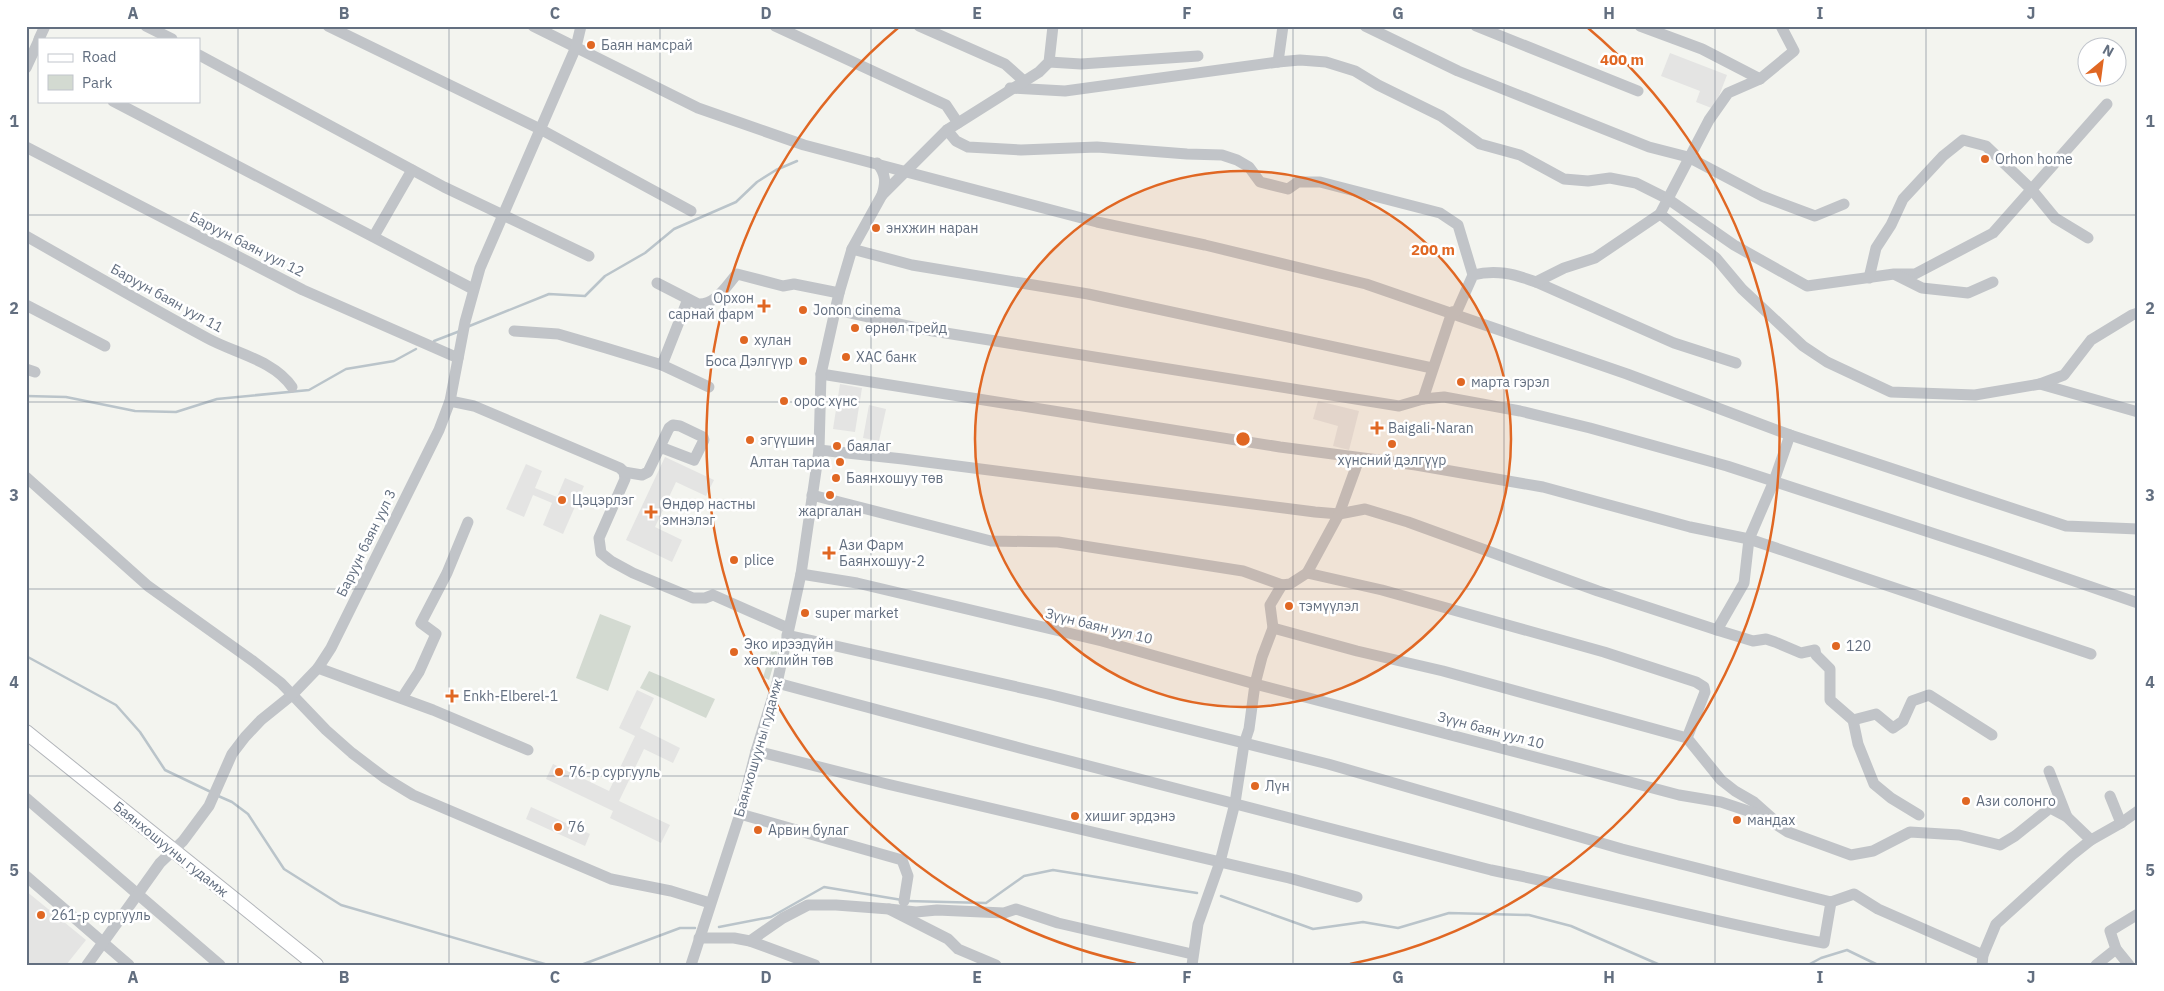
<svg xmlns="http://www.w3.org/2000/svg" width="2164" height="991" font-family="'IBM Plex Sans',sans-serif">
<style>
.built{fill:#e4e4e3}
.green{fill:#d3dad1}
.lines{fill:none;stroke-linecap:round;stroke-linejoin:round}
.stream{stroke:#bac4ca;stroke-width:2.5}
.major-casing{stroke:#b2b5ba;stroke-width:16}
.minor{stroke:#c1c4c8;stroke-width:11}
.major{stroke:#fff;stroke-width:14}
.grid{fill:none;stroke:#636f80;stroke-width:1;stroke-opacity:0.55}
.ring{fill:none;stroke:#e06723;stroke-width:2.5}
.poi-dot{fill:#e06723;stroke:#fff;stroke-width:2}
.labels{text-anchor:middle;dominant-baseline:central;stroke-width:5;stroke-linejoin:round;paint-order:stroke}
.poi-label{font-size:14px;fill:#636f80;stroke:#fff;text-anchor:start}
.street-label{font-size:14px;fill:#636f80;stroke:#fff}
.centre{fill:#e06723;stroke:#fff;stroke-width:2.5}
.ring-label{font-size:15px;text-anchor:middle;font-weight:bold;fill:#e06723;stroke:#fff;stroke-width:5;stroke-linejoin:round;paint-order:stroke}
.neatline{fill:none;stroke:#636f80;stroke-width:2}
.grid-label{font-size:16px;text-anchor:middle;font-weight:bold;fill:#636f80}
</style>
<rect width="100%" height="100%" fill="#f3f4ef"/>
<g class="built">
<path d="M1670,53l57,22 -13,34 -18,-7 4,-11 -39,-15z"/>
<path d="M840,384l22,4 -7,44 -22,-3z"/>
<path d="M1318,401l41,10 -10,39 -16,-4 5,-20 -25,-7z"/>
<path d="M869,405l17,4 -7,32 -16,-3z"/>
<path d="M665,457l49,23 -8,16 -30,-14 -21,45 27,13 -10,22 -46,-22z"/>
<path d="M526,464l16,7 -7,17 22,9 8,-19 19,8 -21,48 -20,-9 9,-22 -19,-8 -9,22 -18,-8z"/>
<path d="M637,690l17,8 -14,30 40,20 -7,15 -29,-14 -25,52 51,24 -9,18 -51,-25 3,-7 -67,-32 7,-15 56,27 26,-55 -16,-8z"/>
<path d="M531,807l59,27 -5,12 -59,-27z"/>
<path d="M26,891l60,49 -20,25h-40z"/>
</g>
<g class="green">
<path d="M600,614l31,12 -23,65 -32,-13z"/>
<path d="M772,649l6,1 -9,30 -6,-3z"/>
<path d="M649,671l66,28 -9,19 -66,-30z"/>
</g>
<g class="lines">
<g class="stream">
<path d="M467,327l82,-33 36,2 20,-20 40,-23 29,-24 62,-27 21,-20 19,-12 21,-9"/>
<path d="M434,341l26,-10"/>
<path d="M26,396l40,1 69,14 41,1 41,-13 92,-9 37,-21 48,-8 22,-12"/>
<path d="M26,656l90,49 24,27 25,38 46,22"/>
<path d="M216,795l16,7 16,12 36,55 57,36 207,60"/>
<path d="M1221,896l92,33 50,-7 35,6 51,-15 80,2 42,11 89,39"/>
<path d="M907,901l79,2 38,-27 29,-6 144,23"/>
<path d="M719,927l52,-10 53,-30 78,13"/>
<path d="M581,965l99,-37h15"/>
<path d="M1808,965l13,-7 26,-8 31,15"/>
</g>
<g class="major-casing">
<path id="major" d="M26,732l290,233"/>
</g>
<g class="minor">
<path d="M146,26l26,13"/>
<path d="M328,26l212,103 151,82"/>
<path d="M533,26l165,82 106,37 293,77 108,23 161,39 261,90 163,61 276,91 72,3"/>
<path d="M775,26l171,79 12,18"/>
<path d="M919,26l86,38 19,17"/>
<path d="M1365,26l93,45 191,76 39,10 74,39 53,20 29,-12"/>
<path d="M1476,26l162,65"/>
<path d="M1640,26l62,23 58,30"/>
<path d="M39,39l6,-13"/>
<path d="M199,55l245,132 145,69"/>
<path d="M1049,62l32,2 117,-8"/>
<path d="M1278,62l5,-36"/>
<path d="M26,68l13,-28"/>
<path d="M1010,88l55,3 213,-29 22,-2 26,2 29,9 23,14 63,31 39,28 40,11 44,24 24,2 22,-3 26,5 32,16 66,46 73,41 87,-12h21l78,-41 114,-129"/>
<path d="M113,101l360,188"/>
<path d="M947,130l9,11 12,6 53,3 76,-3 90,7 35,1 15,5 12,7 11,15 28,7 10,-7h22l120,31 18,12 15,50"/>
<path d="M26,147l277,143 155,68"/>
<path d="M882,195l65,-65 92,-58 10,-10 4,-36"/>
<path d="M1660,214l56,44 26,31 61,57 24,16 64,30 84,3 65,-11 98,28"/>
<path d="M26,236c60,34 120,69 181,102 27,15 67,22 85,49"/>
<path d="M374,236l38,-66"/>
<path d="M852,249l60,16 176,29 344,74"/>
<path d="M1896,275l26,13 46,5 25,-11"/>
<path d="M1869,278l7,-30 15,-23 12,-26 40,-43 20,-16 23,6 46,44 23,28 33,20"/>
<path d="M1536,282l138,61 62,20"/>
<path d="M657,283l41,21c18,1 28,-18 39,-30l46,12 11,-2 45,9"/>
<path d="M26,305l79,41"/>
<path d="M836,310l91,20 472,76 24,-7 21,-2 76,14 70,17 137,38 260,85 151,52"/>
<path d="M514,331l44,3 48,14 56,17 47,22"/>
<path d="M662,365l26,-66"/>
<path d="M26,369l9,3"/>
<path d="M821,374l459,73 136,18 127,22 147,40 59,12 342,115"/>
<path d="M2040,384l24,-9 27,-35 41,-25 6,-2"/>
<path d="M1423,399l29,-87 5,-1 16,-36c23,-6 41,-1 63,7l28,-14 31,-10 65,-44 49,-94 19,-27 32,-14 34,-28 -13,-25"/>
<path d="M450,401l24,5 146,62 4,4 1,7 -26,59 2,15 10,8 22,12 60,25h12l8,-3 75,33"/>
<path d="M819,450l84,9 412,53 24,2 26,-5 43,13 190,69 119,39 36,11 13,-2 9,3 26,11 14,-3 1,5 14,14v31l23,20 5,24 16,40 17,14 28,17"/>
<path d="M624,472l18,3 6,-3 21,-44 4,-3 7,1 23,11 1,3 -10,20 -34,-13"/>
<path d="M26,477l122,109 105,75 28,22 45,47 26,23 33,25 28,17 198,84 60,12 39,12"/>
<path d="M812,495l179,46 67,1 185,29 39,14"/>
<path d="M1307,573l75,17 222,62 92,30 8,5 1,5 -18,46 34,42 14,11 19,11 18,16"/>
<path d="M801,574l56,9 245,58 153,43 307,80 117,31 42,7 42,14 25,16 63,23 22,-4 37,-19 49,3 41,10 15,-9 35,-28 17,9 24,23"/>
<path d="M1273,628l84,23 86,20 244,67"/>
<path d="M1717,630l27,-47 5,-44 25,-58 16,-46"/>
<path d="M787,635l261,59 280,70 294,85 209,53 23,-8 24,15 105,46"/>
<path d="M318,668l115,42 95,40"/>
<path d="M777,683l254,68 460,119c111,22 221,52 333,73l7,-41"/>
<path d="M402,698l17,-26 17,-38 -15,-11 26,-50 21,-51"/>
<path d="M1853,720l23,-6 17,14 10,-7 9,-20 17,-6 63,40"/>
<path d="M756,751l131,33 402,94 68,19"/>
<path d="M2049,771l18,46"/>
<path d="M2110,796l11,27"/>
<path d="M26,798l194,167"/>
<path d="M740,814l162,46 6,16 -4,25"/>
<path d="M26,876l103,89"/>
<path d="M889,909l27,3 21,-2 67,3 12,-4 42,14 134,31"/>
<path d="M699,938h35l16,3 65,24"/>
<path d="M750,941l33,-23 25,-13h28l53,4 59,30 10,10 38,16"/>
<path d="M2116,949l13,16"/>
<path d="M87,965l73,-102 23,-22 26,-35 23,-52 13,-17 16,-17 31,-25 26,-27 13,-20 108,-218 11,-29 15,-79 15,-54 96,-221 5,-21"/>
<path d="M691,965l49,-151 16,-63 21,-68 24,-109 18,-124 2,-76 18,-81 13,-44 30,-54c4,-13 4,-21 -5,-32"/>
<path d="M1192,965l6,-41 22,-62 15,-59 9,-59 5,-15 6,-45 7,-27 11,-29 -3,-23 12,-20 8,-1 17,-11 32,-59 20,-55"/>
<path d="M1982,965l1,-10 13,-31 76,-69 19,-15 30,-17 17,-12"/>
<path d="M2096,965l20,-16 -6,-18 28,-17"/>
</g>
<use href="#major" class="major"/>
</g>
<path class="grid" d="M238,26v939M449,26v939M660,26v939M871,26v939M1082,26v939M1293,26v939M1504,26v939M1715,26v939M1926,26v939M26,215h2112M26,402h2112M26,589h2112M26,776h2112"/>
<circle cx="1243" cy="439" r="268" fill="#e06723" fill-opacity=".12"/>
<g class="ring">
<circle cx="1243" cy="439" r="268"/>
<path d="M1136 964A536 536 0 0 1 898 28M1588 28A536 536 0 0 1 1350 964"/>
</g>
<g class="poi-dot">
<circle cx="591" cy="45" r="5"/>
<circle cx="1985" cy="159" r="5"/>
<circle cx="876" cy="228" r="5"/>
<path d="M761.5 298.5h5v5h5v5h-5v5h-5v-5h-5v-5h5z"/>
<circle cx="803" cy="310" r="5"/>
<circle cx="855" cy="328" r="5"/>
<circle cx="744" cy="340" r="5"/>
<circle cx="846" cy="357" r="5"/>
<circle cx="803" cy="361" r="5"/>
<circle cx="1461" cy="382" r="5"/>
<circle cx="784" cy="401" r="5"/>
<path d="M1374.5 420.5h5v5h5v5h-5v5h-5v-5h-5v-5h5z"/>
<circle cx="750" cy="440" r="5"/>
<circle cx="1392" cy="444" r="5"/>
<circle cx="837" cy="446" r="5"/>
<circle cx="840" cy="462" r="5"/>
<circle cx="836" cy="478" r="5"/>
<circle cx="830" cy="495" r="5"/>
<circle cx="562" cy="500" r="5"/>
<path d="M648.5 504.5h5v5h5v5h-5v5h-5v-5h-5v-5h5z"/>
<path d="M826.5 545.5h5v5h5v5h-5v5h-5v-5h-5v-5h5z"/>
<circle cx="734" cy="560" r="5"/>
<circle cx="1289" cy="606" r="5"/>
<circle cx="805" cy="613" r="5"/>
<circle cx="1836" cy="646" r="5"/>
<circle cx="734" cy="652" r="5"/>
<path d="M449.5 688.5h5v5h5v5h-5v5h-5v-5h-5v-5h5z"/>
<circle cx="559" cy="772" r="5"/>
<circle cx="1255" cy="786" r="5"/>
<circle cx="1966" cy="801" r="5"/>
<circle cx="1075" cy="816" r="5"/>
<circle cx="1737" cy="820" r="5"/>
<circle cx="558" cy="827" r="5"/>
<circle cx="758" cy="830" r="5"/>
<circle cx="41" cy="915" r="5"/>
</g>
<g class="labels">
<g class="poi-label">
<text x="601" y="45">Баян намсрай</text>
<text x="1995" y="159">Orhon home</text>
<text x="886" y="228">энхжин наран</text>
<text x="754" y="298" text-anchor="end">Орхон<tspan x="754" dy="16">сарнай фарм</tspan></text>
<text x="813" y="310">Jonon cinema</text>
<text x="865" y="328">өрнөл трейд</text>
<text x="754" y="340">хулан</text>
<text x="856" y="357">ХАС банк</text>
<text x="793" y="361" text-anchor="end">Боса Дэлгүүр</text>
<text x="1471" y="382">марта гэрэл</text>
<text x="794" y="401">орос хүнс</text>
<text x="1388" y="428">Baigali-Naran</text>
<text x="760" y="440">эгүүшин</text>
<text x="847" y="446">баялаг</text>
<text x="1392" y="460" text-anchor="middle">хүнсний дэлгүүр</text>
<text x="830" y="462" text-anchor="end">Алтан тариа</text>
<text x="846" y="478">Баянхошуу төв</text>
<text x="572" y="500">Цэцэрлэг</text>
<text x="662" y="504">Өндөр настны<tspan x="662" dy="16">эмнэлэг</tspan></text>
<text x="830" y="511" text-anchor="middle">жаргалан</text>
<text x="839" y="545">Ази Фарм<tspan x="839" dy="16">Баянхошуу-2</tspan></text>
<text x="744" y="560">plice</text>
<text x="1299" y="606">тэмүүлэл</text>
<text x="815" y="613">super market</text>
<text x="744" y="644">Эко ирээдүйн<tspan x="744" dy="16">хөгжлийн төв</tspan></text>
<text x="1846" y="646">120</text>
<text x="463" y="696">Enkh-Elberel-1</text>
<text x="569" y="772">76-р сургууль</text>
<text x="1265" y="786">Лүн</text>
<text x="1976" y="801">Ази солонго</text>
<text x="1085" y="816">хишиг эрдэнэ</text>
<text x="1747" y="820">мандах</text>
<text x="568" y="827">76</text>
<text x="768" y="830">Арвин булаг</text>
<text x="51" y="915">261-р сургууль</text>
</g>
<g class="street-label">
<text transform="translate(247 244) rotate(27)">Баруун баян уул 12</text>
<text transform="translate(167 298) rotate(29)">Баруун баян уул 11</text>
<text transform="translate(366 543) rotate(-64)">Баруун баян уул 3</text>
<text transform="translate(1099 626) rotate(14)">Зүүн баян уул 10</text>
<text transform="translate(1491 730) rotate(15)">Зүүн баян уул 10</text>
<text transform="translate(758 748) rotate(-74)">Баянхошууны гудамж</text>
<text transform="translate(171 849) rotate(39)">Баянхошууны гудамж</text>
</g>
</g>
<circle cx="1243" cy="439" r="8" class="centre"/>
<g class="ring-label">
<text x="1622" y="65">400 m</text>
<text x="1433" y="255">200 m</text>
</g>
<rect width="2164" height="991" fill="none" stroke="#ffffff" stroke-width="55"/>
<rect x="38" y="38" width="162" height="65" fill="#ffffff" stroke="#c1c5cc"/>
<rect x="48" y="54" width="25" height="8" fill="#ffffff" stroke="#c1c5cc"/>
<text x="82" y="62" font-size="15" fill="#636f80">Road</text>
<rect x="48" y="75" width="25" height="15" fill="#d3dad1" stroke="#c1c5cc"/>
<text x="82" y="88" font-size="15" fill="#636f80">Park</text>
<g transform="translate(2102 62) rotate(29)"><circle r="24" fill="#ffffff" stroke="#c1c5cc"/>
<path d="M0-4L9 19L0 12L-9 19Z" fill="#e06723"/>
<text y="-8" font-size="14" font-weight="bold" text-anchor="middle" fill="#636f80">N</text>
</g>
<rect x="28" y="28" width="2108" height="936" class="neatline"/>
<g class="grid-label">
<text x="133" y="19">A</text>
<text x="344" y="19">B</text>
<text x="555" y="19">C</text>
<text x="766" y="19">D</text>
<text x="977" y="19">E</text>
<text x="1187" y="19">F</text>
<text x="1398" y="19">G</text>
<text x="1609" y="19">H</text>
<text x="1820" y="19">I</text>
<text x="2031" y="19">J</text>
<text x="14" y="127">1</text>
<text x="2150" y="127">1</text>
<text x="14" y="314">2</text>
<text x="2150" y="314">2</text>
<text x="14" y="501">3</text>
<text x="2150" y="501">3</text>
<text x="14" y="688">4</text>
<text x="2150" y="688">4</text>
<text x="14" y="876">5</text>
<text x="2150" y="876">5</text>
<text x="133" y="983">A</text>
<text x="344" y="983">B</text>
<text x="555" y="983">C</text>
<text x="766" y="983">D</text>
<text x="977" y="983">E</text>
<text x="1187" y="983">F</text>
<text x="1398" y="983">G</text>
<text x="1609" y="983">H</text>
<text x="1820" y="983">I</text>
<text x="2031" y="983">J</text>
</g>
</svg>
